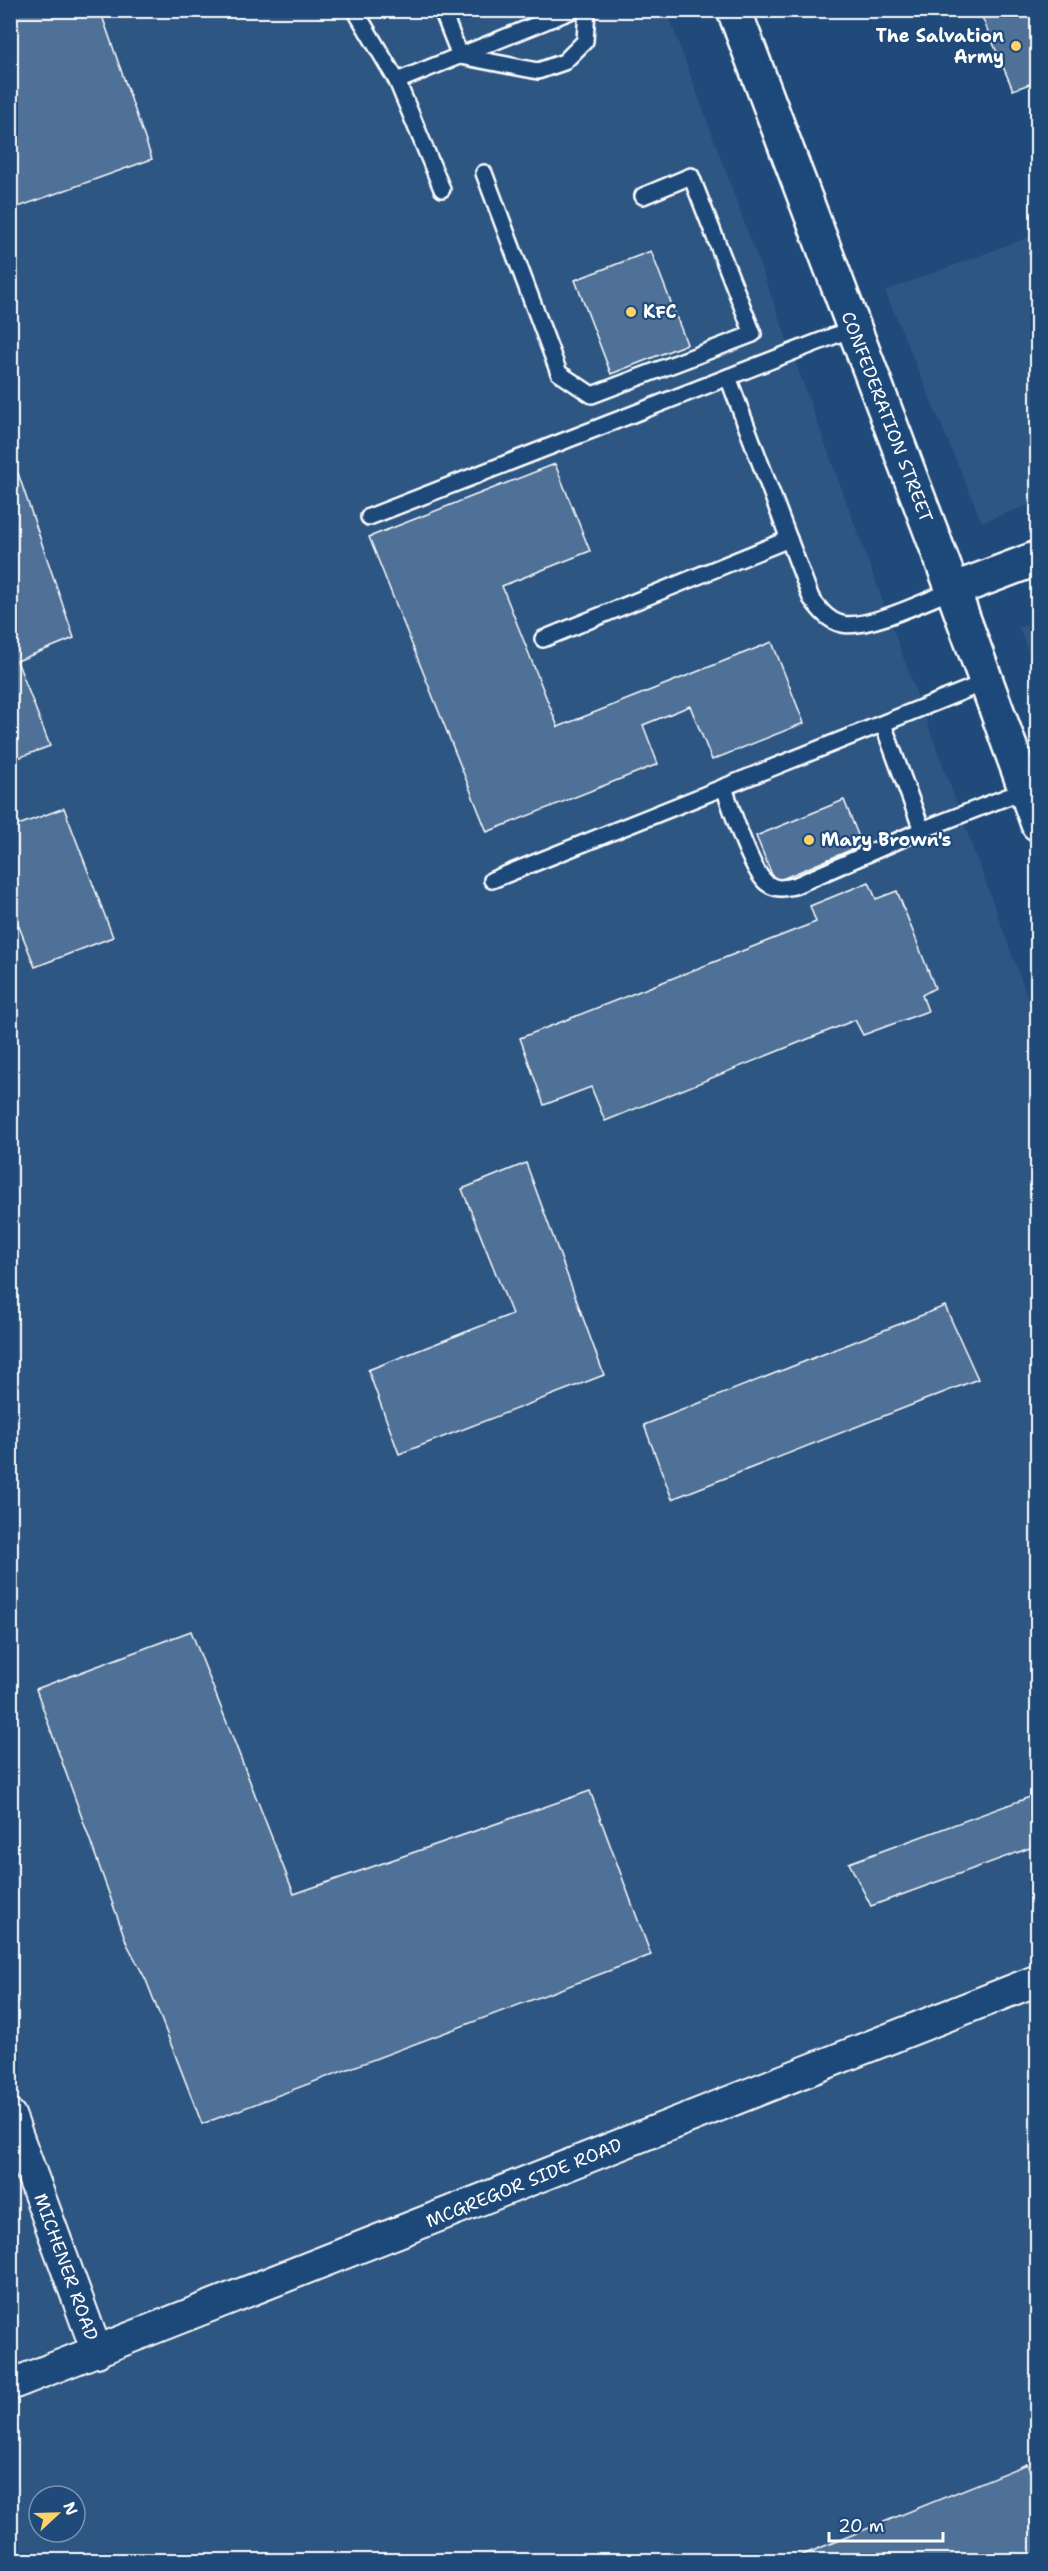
<svg xmlns="http://www.w3.org/2000/svg" width="1048" height="2571" font-family="'Shantell Sans',sans-serif">
<style>
.built{fill:#2e5683;fill-rule:evenodd}
.building{fill:#507197;stroke:#fff;stroke-width:1.5}
.lines{fill:none;stroke-linecap:round;stroke-linejoin:round}
.service-casing{stroke:#fff;stroke-width:20}
.minor-casing{stroke:#fff;stroke-width:34}
.tertiary-casing{stroke:#fff;stroke-width:38}
.secondary-casing{stroke:#fff;stroke-width:38}
.service{stroke:#1f4a7a;stroke-width:15}
.minor{stroke:#1f4a7a;stroke-width:30}
.tertiary{stroke:#1f4a7a;stroke-width:33}
.secondary{stroke:#1f4a7a;stroke-width:33}
.poi-dot{fill:#ffd166;stroke:#1f4a7a;stroke-width:2}
.labels{text-anchor:middle;dominant-baseline:central;stroke-width:4.5;stroke-linejoin:round;paint-order:stroke}
.poi-label{font-size:18px;font-weight:bold;fill:#fff;stroke:#1f4a7a;text-anchor:start}
.street-label{font-size:18px;fill:#fff;stroke:#1f4a7a}
</style>
<rect width="100%" height="100%" fill="#1f4a7a"/>
<filter id="ink" filterUnits="userSpaceOnUse"><feTurbulence type="fractalNoise" baseFrequency=".0167" numOctaves="2"/><feDisplacementMap in="SourceGraphic" scale="12" xChannelSelector="R" yChannelSelector="G"/><feConvolveMatrix kernelMatrix="1 2 1 2 8 2 1 2 1" color-interpolation-filters="sRGB"/></filter>
<g filter="url(#ink)">
<g class="built">
<path d="M11,11h656l370,1012v1537h-1026zM39,2496h36v36h-36z"/>
<path d="M1037,234v268l-55,20 -97,-231z"/>
<path d="M1037,621v55l-18,-48z"/>
</g>
<g class="building">
<path d="M10,10h90l52,149 -142,51z"/>
<path d="M979,10h59v71l-25,9z"/>
<path d="M1038,249v25l-9,-21z"/>
<path d="M651,251l36,93 -76,30 -36,-94z"/>
<path d="M555,464l35,87 -88,35 56,141 214,-85 32,81 -92,37 -22,-54 -47,19 15,39 -171,68 -118,-295z"/>
<path d="M18,473l56,165 -57,23 33,85 -40,15v-285z"/>
<path d="M844,800l18,45 -87,37 -19,-46z"/>
<path d="M64,808l49,129 -78,30 -25,-63v-76z"/>
<path d="M869,882l7,17 21,-8 38,97 -13,7 6,16 -65,24 -8,-15 -250,101 -14,-34 -47,18 -24,-67 296,-116 -6,-16z"/>
<path d="M526,1163l78,212 -205,79 -31,-84 144,-56 -50,-125z"/>
<path d="M945,1306l33,73 -306,120 -28,-74z"/>
<path d="M191,1631l103,263 296,-103 61,164 -449,169 -56,-144 -19,-36 -91,-255z"/>
<path d="M1038,1794v51l-167,61 -22,-43z"/>
<path d="M1027,2464l11,27v69h-248z"/>
</g>
<g class="lines">
<g class="service-casing">
<g id="service">
<path d="M355,10l42,71 45,108"/>
<path d="M442,10l18,46"/>
<path d="M460,56l78,15 26,-9 21,-21 2,-31"/>
<path d="M397,81l176,-71"/>
<path d="M484,173l75,200 33,22 161,-61 -62,-158 -48,20"/>
<path d="M728,377l83,221c8,11 17,23 31,26 24,6 86,-24 111,-34"/>
<path d="M369,517l485,-189"/>
<path d="M543,639l246,-100"/>
<path d="M883,724l39,106 103,-40"/>
<path d="M724,787c7,21 28,87 44,97 9,6 16,4 26,2l128,-56"/>
<path d="M492,880l494,-198"/>
</g>
</g>
<g class="minor-casing">
<g id="minor">
<path d="M10,2115l87,237"/>
<path d="M10,2385l1028,-405"/>
</g>
</g>
<g class="tertiary-casing">
<path id="tertiary" d="M953,590l85,-32"/>
</g>
<g class="secondary-casing">
<path id="secondary" d="M734,10l219,580 85,234"/>
</g>
<use href="#service" class="service"/>
<use href="#minor" class="minor"/>
<use href="#tertiary" class="tertiary"/>
<use href="#secondary" class="secondary"/>
</g>
</g>
<g class="poi-dot">
<circle cx="1016" cy="46" r="6"/>
<circle cx="631" cy="312" r="6"/>
<circle cx="809" cy="840" r="6"/>
</g>
<g class="labels">
<g class="poi-label">
<text x="1004" y="36" text-anchor="end">The Salvation<tspan x="1004" dy="21">Army</tspan></text>
<text x="643" y="312">KFC</text>
<text x="821" y="840">Mary Brown's</text>
</g>
<g class="street-label">
<text transform="translate(887 417) rotate(69)">CONFEDERATION STREET</text>
<text transform="translate(524 2183) rotate(-22)">MCGREGOR SIDE ROAD</text>
<text transform="translate(66 2267) rotate(70)">MICHENER ROAD</text>
</g>
</g>
<rect width="1048" height="2571" fill="none" stroke="#1f4a7a" stroke-width="36"/>
<rect x="18" y="18" width="1012" height="2535" fill="none" stroke="#fff" stroke-width="2" filter="url(#ink)"/>
<g transform="translate(57 2514) rotate(68)"><circle r="28" fill="#1f4a7a" stroke="#7992af" stroke-width="1.5"/>
<path d="M0-4.5L10 22L0 15L-10 22Z" fill="#ffd166"/>
<text y="-9" font-size="16" font-weight="bold" text-anchor="middle" fill="#ffffff">N</text>
</g>
<path d="M829 2532v9h114v-9" fill="none" stroke="#ffffff" stroke-width="3"/>
<text x="838" y="2532" font-size="18" fill="#ffffff" stroke="#1f4a7a" stroke-width="4.5" paint-order="stroke">20 m</text>
</svg>
